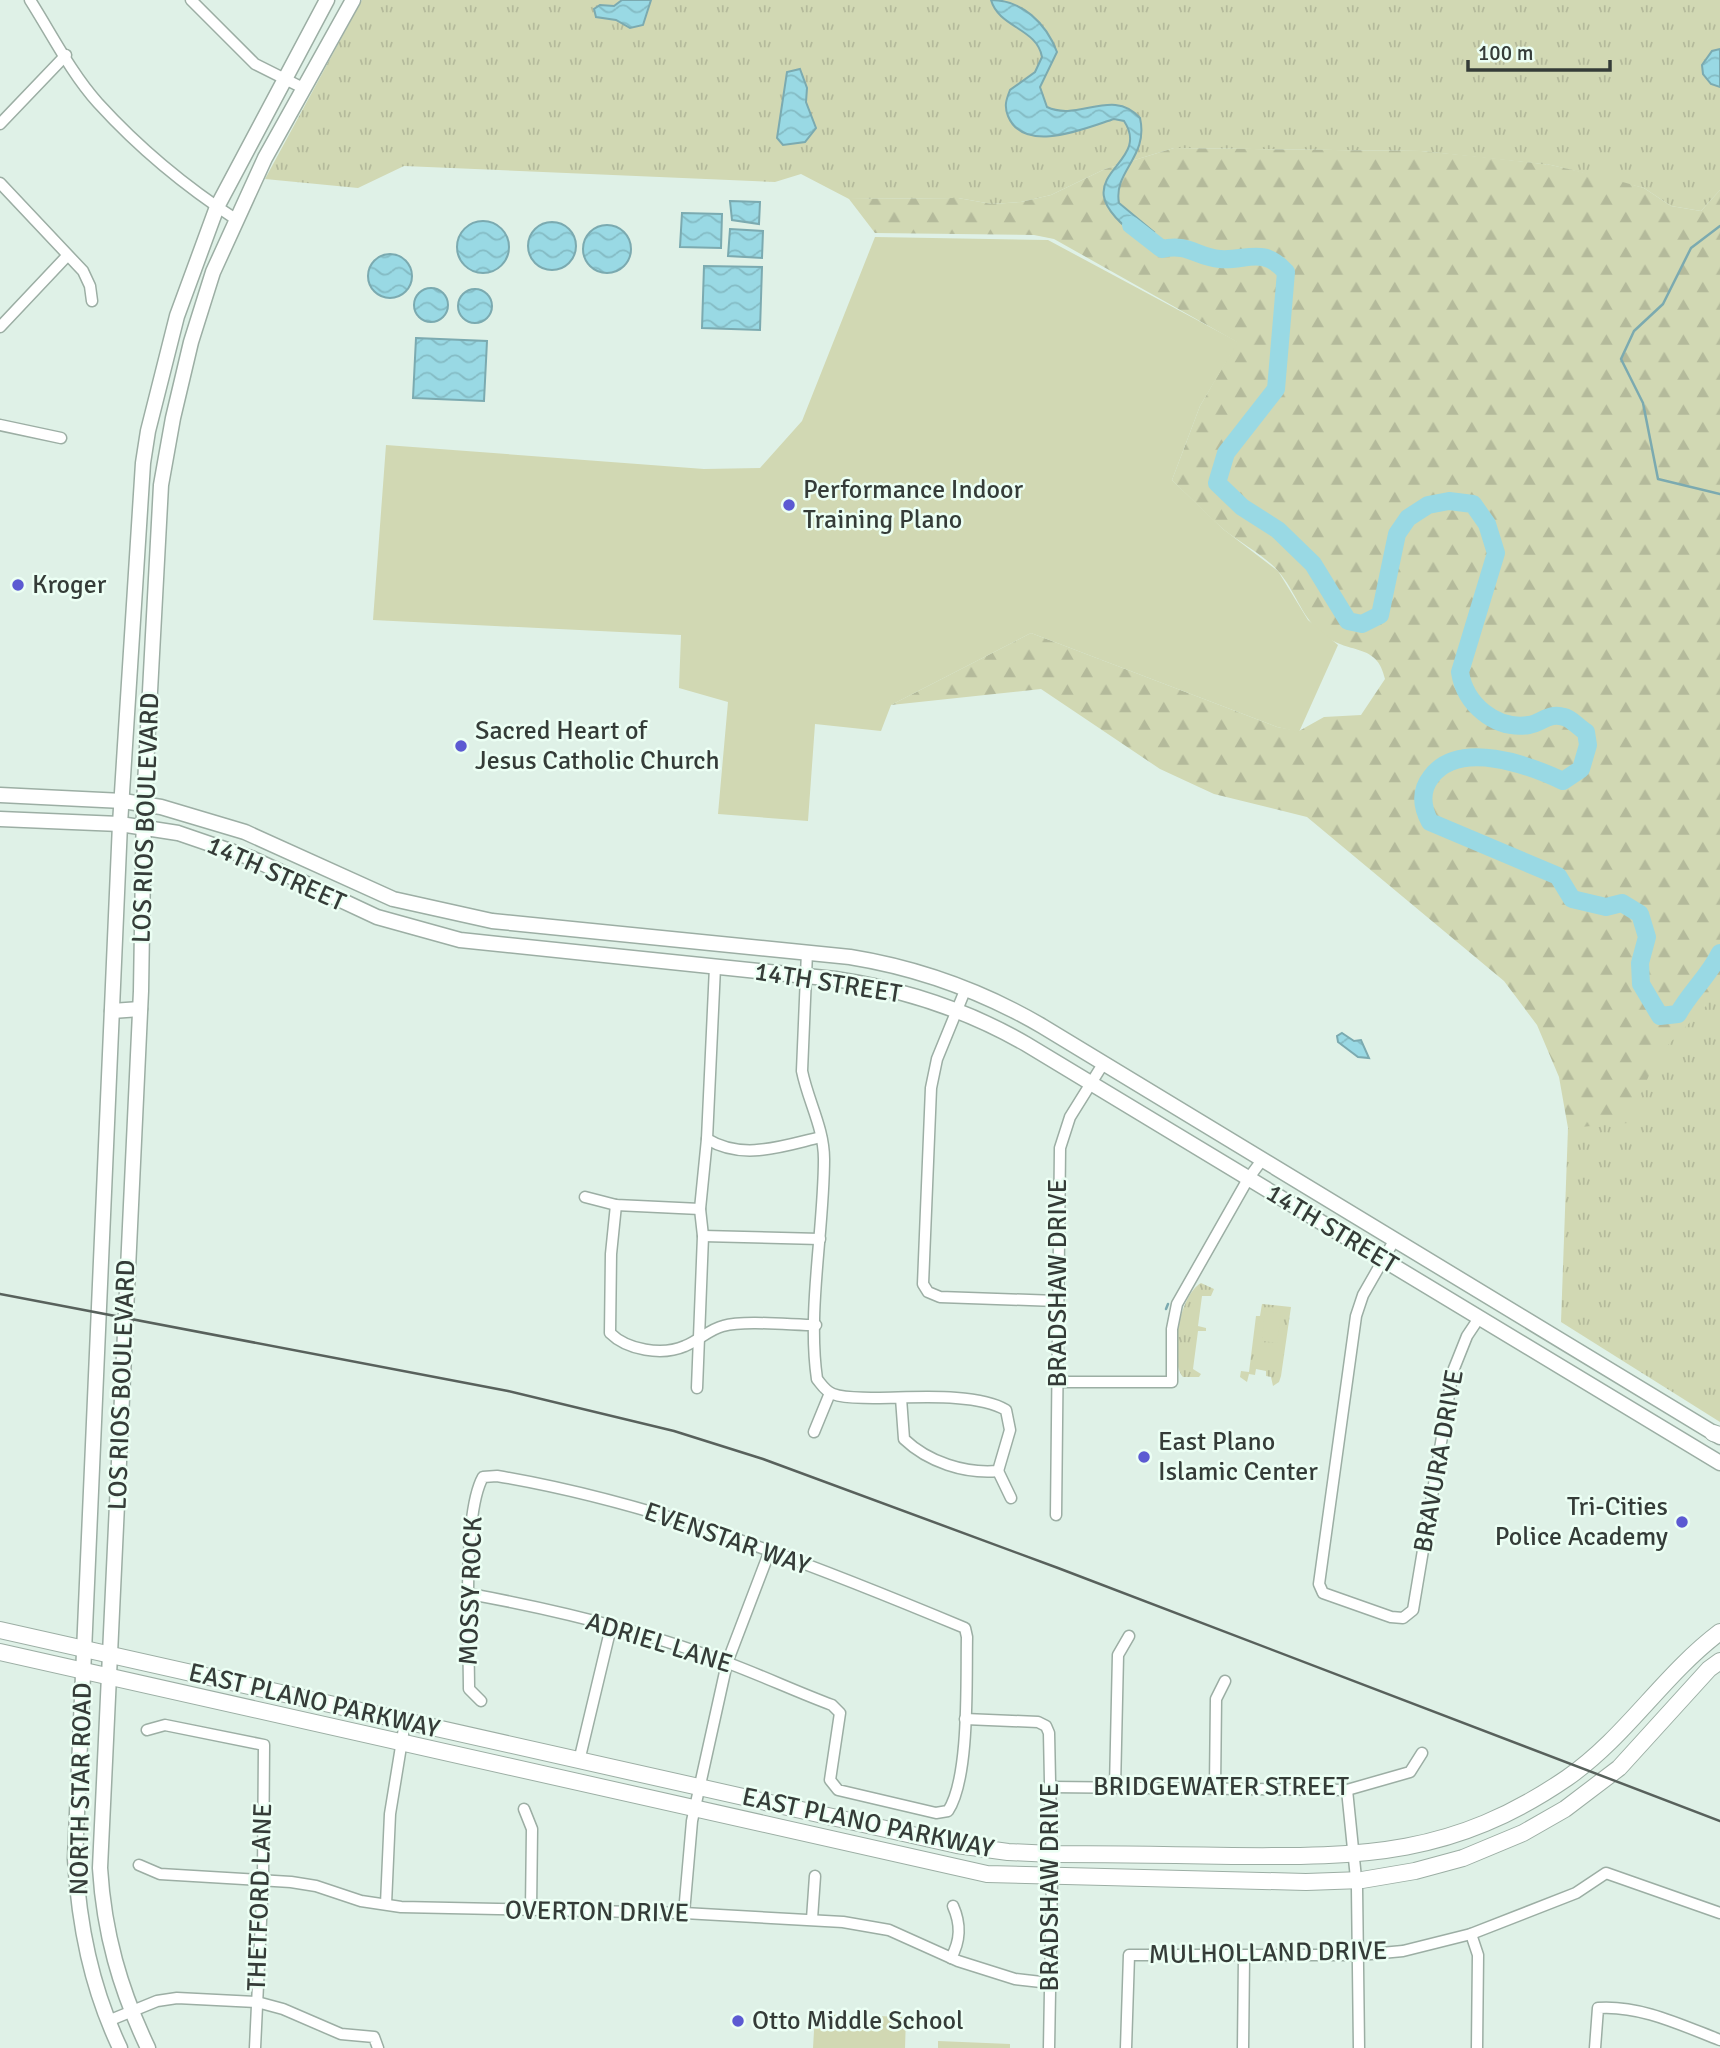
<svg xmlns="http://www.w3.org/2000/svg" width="1720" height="2048" font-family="Signika,sans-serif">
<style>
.grass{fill:url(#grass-tufts)}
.forest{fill:url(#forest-firs)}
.park{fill:#d1d8b3}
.water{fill:url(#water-waves);stroke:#7baab0;stroke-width:2}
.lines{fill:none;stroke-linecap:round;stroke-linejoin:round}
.stream{stroke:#7baab0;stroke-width:2.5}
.river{stroke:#99d9e4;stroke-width:18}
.street-casing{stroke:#9caea4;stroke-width:13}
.secondary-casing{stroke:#9caea4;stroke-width:17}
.primary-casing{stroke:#9caea4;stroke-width:18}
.street{stroke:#fff;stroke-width:10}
.secondary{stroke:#fff;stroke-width:14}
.primary{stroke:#fff;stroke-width:16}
.rail{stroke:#58615c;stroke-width:2.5}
.poi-dot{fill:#5c5ad2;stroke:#ecfff4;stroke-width:2.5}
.labels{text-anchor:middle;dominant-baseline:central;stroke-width:5;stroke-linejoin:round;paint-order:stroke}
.poi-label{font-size:26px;fill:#353c38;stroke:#ecfff4;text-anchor:start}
.street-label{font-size:26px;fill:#353c38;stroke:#ecfff4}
</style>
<defs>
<pattern id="grass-tufts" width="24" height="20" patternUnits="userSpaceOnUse" patternTransform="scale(1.75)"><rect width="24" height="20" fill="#d1d8b3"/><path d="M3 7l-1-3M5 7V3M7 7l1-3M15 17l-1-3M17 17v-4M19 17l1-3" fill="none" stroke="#b4ba9b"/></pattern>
<pattern id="forest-firs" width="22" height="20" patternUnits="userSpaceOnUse" patternTransform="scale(1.75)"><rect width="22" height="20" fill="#d1d8b3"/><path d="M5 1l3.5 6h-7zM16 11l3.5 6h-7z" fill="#b4ba9b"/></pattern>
<pattern id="water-waves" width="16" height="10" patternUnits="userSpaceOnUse" patternTransform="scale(1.75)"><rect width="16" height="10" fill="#99d9e4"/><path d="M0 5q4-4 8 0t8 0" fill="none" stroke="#84bbc4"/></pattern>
</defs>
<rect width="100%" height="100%" fill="#dff1e7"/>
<g class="grass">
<path d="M362,0h1358v190l-19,21 -30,-5 -27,-18 -93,-23 -130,-14 -247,-3 -69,21 -54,26 -30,7 -29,2 -34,-6 -109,1 -48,-25 -26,8 -371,-16 -46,22 -93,-9z"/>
<path d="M1720,870v552l-159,-100 7,-194 133,-237z"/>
<path d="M1201,1283l13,6 -3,7h-9l-4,30 8,2v3h-8l-5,38 8,5 -2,3h-16c-15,-19 -4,-81 18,-94z"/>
<path d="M1262,1304l29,3 -10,69 -2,6 -6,4 -2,-9 -5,-1v-5l-10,-2 -1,6 -6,-1 -2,8 -7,-5 1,-6 8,1 7,-56h4z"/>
</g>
<path class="forest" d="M1174,148l247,3 61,6 69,8 61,14 32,9 27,18 30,5 19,-21v793l-13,22 -49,50 -30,68 -60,5 -9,-51 -22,-52 -33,-44 -197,-164 -93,-23 -54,-25 -119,-80 -150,16 140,-72 246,94 22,4 25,-14 37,-2 24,-36c-8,-38 -37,-23 -64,-46 -20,-17 -26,-43 -43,-62 -15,-17 -38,-28 -55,-42 -18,-16 -34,-33 -51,-49l28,-74 37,-64 -183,-103 -20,-4 -159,-2 -26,-34 109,-1 34,6 29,-2 30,-7 54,-26z"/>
<g class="park">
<path d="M875,237l173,3 190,102 -38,64 -28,74 51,49 55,42 30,49 30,25 -39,87 -22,-5 -246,-94 -140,72 -10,26 -66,-7 -7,97 -90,-7 10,-112 -49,-14 2,-53 -308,-15 13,-175 318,24 56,-1 42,-47z"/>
<path d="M1265,1311l16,2 -4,30 -15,-2z"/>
<path d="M815,2014l91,3 -1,31h-92z"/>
<path d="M938,2041l72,3v4h-72z"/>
</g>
<g class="water">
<path d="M622,0h29l-8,25 -13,3 -14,-8 -20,-3 -2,-8 6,-4 14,1z"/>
<path d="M991,0c31,0 55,23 66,52l-17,35 7,20c31,15 66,-20 93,11 9,39 -27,53 -21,85l35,29 -9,10c-97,-67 11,-73 -21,-121l-10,-2c-28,9 -90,36 -106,-3 -4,-10 -2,-16 2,-26l25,-18 7,-15c-5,-29 -43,-29 -51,-57z"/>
<path d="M1720,49v38l-9,-3 -8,-10 -1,-9 10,-14z"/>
<path d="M800,69l7,19 -1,14 10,26 -11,14 -22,3 -6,-7 10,-66z"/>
<path d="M730,201l30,1 -1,22 -27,-4z"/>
<path d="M682,213l40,1 -1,34 -41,-1z"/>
<circle cx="483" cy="247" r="26"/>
<circle cx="552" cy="246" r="24"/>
<circle cx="607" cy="249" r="24"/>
<path d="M730,229l33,2 -1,27 -34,-2z"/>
<circle cx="390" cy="276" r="22"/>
<path d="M704,266l58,1 -2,63 -58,-2z"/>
<circle cx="431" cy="305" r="17"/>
<circle cx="475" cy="306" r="17"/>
<path d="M416,338l71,3 -3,60 -71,-3z"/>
<path d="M1342,1033l12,8 7,-1 8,18 -11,-1 -20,-15 -1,-6z"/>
</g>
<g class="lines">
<g class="stream">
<path d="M1720,226l-29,22 -28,56 -29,27 -13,28 22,44 15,76 62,15"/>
<path d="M1166,1309l2,-5"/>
</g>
<path class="river" d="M1131,225l31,24c27,-6 34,8 58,10 27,2 43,-13 66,13l-10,117 -50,64 -9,30 25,24 36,23 35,34 35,57 14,3 18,-9 17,-81 11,-16 20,-13 21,-4 24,3 14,20 9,29 -36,119c5,32 35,58 69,53 13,-2 20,-13 35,-8 7,1 15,11 22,15l2,13 -7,24 -18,12c-34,-16 -104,-42 -132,-4 -11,14 -9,30 -1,45l128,54 14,23 34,8 16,-4 18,11 7,23 -7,26 1,21 19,32 18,-2c12,-22 31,-38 42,-61"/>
<g class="street-casing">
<g id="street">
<path d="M30,0c21,33 41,73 68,103 41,45 88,84 139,117"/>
<path d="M191,0l64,64 50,25"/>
<path d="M0,124l66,-69"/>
<path d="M0,183l83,88 7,15 2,15"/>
<path d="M0,327l67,-71"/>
<path d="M0,425l61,13"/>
<path d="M807,952l-5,119c6,30 22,57 22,88 0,70 -17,152 -7,220 5,6 8,12 16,15 13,5 29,3 43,4 35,0 100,-6 130,12l4,20 -12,41c-33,3 -70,-9 -94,-32l-3,-41"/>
<path d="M966,988l-29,71 -6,29 -8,196 5,8 12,5 117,4"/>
<path d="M707,1139c36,22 75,7 114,-2"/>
<path d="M585,1197l31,8 84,4"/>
<path d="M616,1205l-5,49 -1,79c17,17 52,23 75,13 13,-5 25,-17 38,-20 22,-6 69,-1 93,-1"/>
<path d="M703,1236l117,3"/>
<path d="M1395,1239l-32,56 -7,21 -37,268 4,9 68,24 12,1 10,-8 40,-239 14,-35 12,-18"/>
<path d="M1057,1382h115v-53l5,-25 71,-125 14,-19"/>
<path d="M697,1388l6,-152 -3,-27 7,-70 8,-172"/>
<path d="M814,1432l16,-39"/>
<path d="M998,1471l13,27"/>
<path d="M1056,1515l4,-367 10,-31 33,-53"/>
<path d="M470,1594c87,16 175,37 258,69 35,13 69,29 104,42l8,8 -10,67 8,10 98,23 12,-2c22,-33 18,-132 19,-174l-2,-9c-151,-63 -307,-125 -468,-152l-14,1c-21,37 -14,164 -14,212l12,12"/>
<path d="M965,1719l73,3 8,4 3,7 3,144 -3,171"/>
<path d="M147,1730l18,-5 99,20 -1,133 -8,170"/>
<path d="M579,1761l32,-134"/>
<path d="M1050,1787l297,3 63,-18 12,-19"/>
<path d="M1115,1788l3,-133 11,-19"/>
<path d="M1215,1788l1,-89 9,-18"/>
<path d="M1347,1790l10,98 2,160"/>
<path d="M524,1809l8,20 -1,81"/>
<path d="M139,1865l21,9 131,8 25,4 45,15 40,6 283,6 159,9 46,8 69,31 57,18 35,4"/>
<path d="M386,1904l4,-90 15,-92"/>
<path d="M684,1913l8,-92 35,-158 42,-110"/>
<path d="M812,1919l3,-43"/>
<path d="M1471,1934l7,21 -1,93"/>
<path d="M951,1958c10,-18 10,-34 2,-52"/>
<path d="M108,2021l49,-20 20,-3 80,4 26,7 58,25 33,3 4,11"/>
<path d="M1126,2048l3,-93h231l43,-4 68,-17 105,-41 30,-20 114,40"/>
<path d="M1243,2048l1,-91"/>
<path d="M1595,2048l3,-40c42,-3 83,17 122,32"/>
</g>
</g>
<g class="secondary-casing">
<g id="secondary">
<path d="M0,795l123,6 38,6 84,25 148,67 99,22 358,36c68,11 132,34 192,69l678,411"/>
<path d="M0,819l120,5 58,9 73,25 126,59 83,23 375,39c68,10 132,31 191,65l694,419"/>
<path d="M112,1011l28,-2"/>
<path d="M120,2048c-29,-61 -41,-123 -45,-189l45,-1035 23,-361 5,-32 29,-115 40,-109 110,-207"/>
<path d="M148,2048c-28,-59 -44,-115 -48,-180l41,-877 3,-187 17,-319 12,-67 18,-76 22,-70 52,-114 88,-158"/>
</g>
</g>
<g class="primary-casing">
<g id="primary">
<path d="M1713,1433l7,2"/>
<path d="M0,1630l957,215 51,7 44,2c60,0 120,1 180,2 132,1 221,0 335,-78 59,-41 96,-103 153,-146"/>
<path d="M0,1652l987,222 319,8 56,-2 53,-9 48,-13 60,-25 42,-24 54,-41 90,-99 11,-8"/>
</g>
</g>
<use href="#street" class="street"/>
<use href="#secondary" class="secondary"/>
<use href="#primary" class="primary"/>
<path class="rail" d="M0,1294l508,97 166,40 89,28 295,109 662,253"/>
</g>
<g class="poi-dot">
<circle cx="789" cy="505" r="7"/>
<circle cx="18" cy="585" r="7"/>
<circle cx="461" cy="746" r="7"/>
<circle cx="1144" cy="1457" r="7"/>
<circle cx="1682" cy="1522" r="7"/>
<circle cx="738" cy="2021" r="7"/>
</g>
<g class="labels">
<g class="poi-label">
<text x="803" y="490">Performance Indoor<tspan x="803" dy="30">Training Plano</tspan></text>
<text x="32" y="585">Kroger</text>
<text x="475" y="731">Sacred Heart of<tspan x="475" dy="30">Jesus Catholic Church</tspan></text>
<text x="1158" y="1442">East Plano<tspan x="1158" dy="30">Islamic Center</tspan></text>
<text x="1668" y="1507" text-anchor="end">Tri-Cities<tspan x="1668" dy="30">Police Academy</tspan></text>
<text x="752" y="2021">Otto Middle School</text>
</g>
<g class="street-label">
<text transform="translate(146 818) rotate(-88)">LOS RIOS BOULEVARD</text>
<text transform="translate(276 874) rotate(24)">14TH STREET</text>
<text transform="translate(828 983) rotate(9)">14TH STREET</text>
<text transform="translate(1332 1229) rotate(31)">14TH STREET</text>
<text transform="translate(1058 1283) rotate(-90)">BRADSHAW DRIVE</text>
<text transform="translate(122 1385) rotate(-88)">LOS RIOS BOULEVARD</text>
<text transform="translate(1439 1461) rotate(-80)">BRAVURA DRIVE</text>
<text transform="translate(727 1539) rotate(19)">EVENSTAR WAY</text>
<text transform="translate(471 1591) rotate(-88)">MOSSY ROCK</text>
<text transform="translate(659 1643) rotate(17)">ADRIEL LANE</text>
<text transform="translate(314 1701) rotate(13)">EAST PLANO PARKWAY</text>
<text x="1221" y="1787">BRIDGEWATER STREET</text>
<text transform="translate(81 1789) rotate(-89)">NORTH STAR ROAD</text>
<text transform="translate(868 1823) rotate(12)">EAST PLANO PARKWAY</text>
<text transform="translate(1050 1887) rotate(-90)">BRADSHAW DRIVE</text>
<text transform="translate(260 1897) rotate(-88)">THETFORD LANE</text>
<text transform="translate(597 1912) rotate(1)">OVERTON DRIVE</text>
<text transform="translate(1268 1953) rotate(-1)">MULHOLLAND DRIVE</text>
</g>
</g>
<path d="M1468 60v10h142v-10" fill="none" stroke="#353c38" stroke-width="3.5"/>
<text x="1478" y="60" font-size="21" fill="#353c38" stroke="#ecfff4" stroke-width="5" paint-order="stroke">100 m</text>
</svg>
